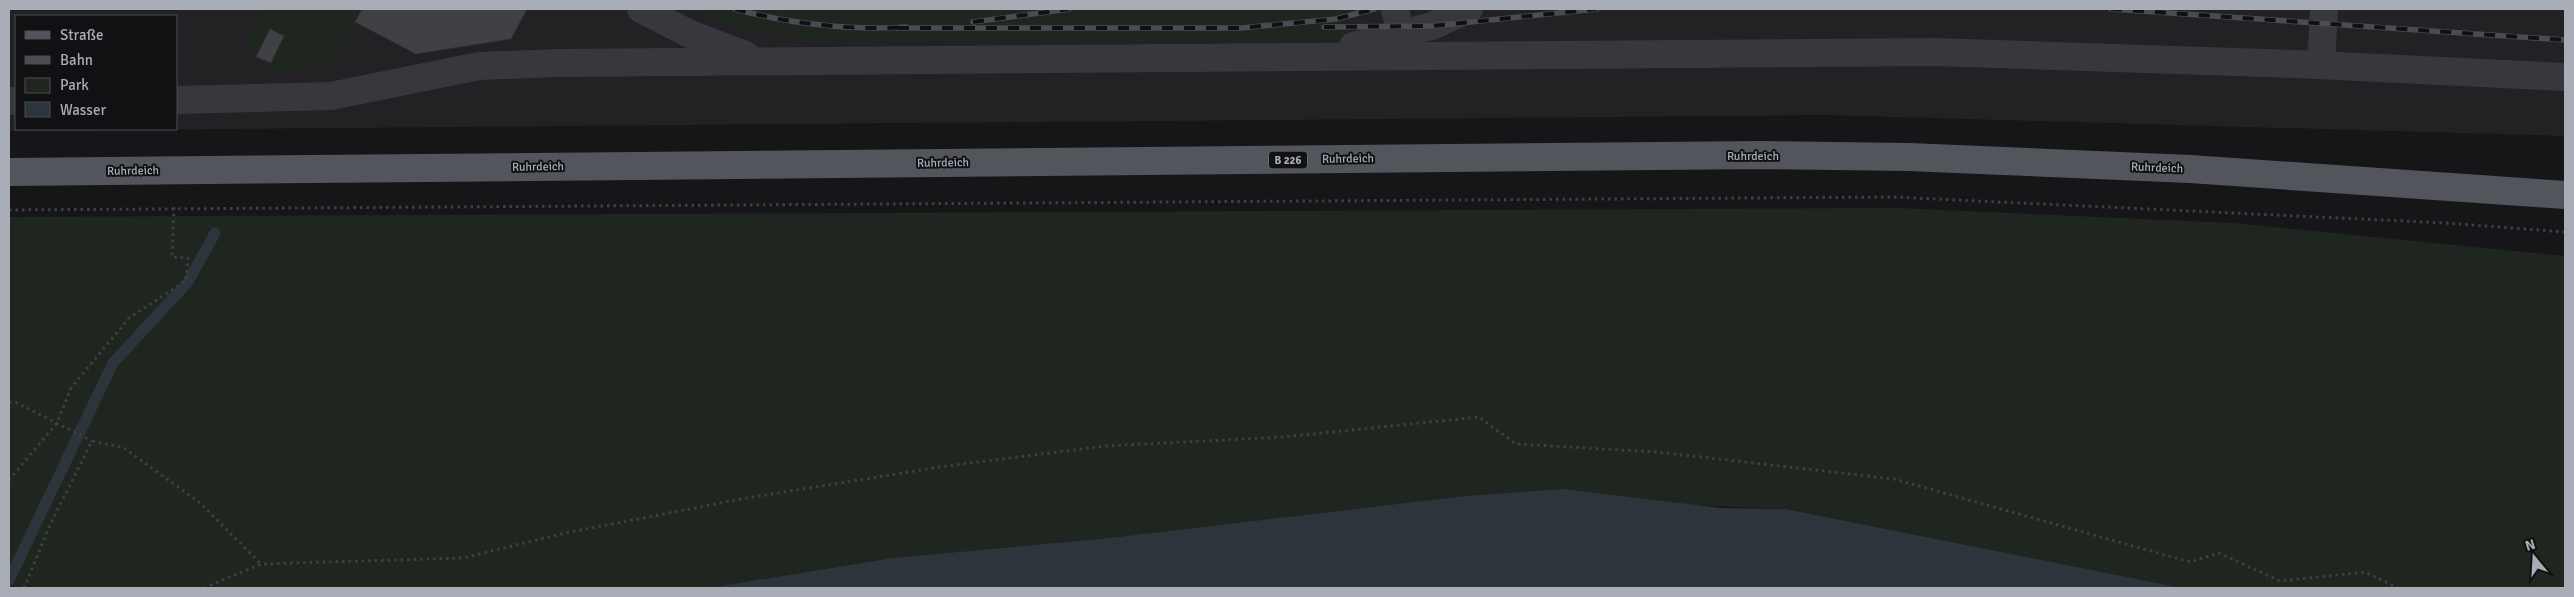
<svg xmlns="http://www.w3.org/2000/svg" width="2574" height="597" font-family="Signika,sans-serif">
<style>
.built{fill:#222225;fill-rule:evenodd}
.green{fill:#1e261f}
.water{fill:#2c353c}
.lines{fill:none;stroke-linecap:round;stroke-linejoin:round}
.stream{stroke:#2c353c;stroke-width:11}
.building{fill:#404145;stroke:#303034}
.path{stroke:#3d3f44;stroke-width:3;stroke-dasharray:2.5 4;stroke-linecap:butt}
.minor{stroke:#37383d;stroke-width:28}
.major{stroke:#53555c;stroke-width:28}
.rail-casing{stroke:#4a4c52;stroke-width:5.5}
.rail{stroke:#111113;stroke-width:4;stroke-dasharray:11;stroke-linecap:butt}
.labels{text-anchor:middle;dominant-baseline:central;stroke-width:4;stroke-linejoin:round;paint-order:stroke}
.shield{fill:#111113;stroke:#7b7e86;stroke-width:1}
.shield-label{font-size:11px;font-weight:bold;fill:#a8adb8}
.street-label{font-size:12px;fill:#a8adb8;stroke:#111113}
</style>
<rect width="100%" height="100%" fill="#161618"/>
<path class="built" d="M9,9h2556v127l-739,-21 -1817,16zM16,16h160v113h-160z"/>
<g class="green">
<path d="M263,9h99l-30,56 -61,8 4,-12 -33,-9z"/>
<path d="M679,9h631l31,1 8,27 -523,6 -71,-12z"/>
<path d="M1898,208l335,15 332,33v332h-383l-396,-79 -321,-13 -356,42 -217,20 -184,30h-699v-371z"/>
</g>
<path class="water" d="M1563,489l158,19 65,1 396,79h-1474l184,-30 217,-20 356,-42z"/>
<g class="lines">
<path class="stream" d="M9,580l104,-217 75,-81 27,-49"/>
</g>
<g class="building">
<path d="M362,9h165l-16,30 -95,15 -61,-32z"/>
<path d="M270,29l14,7 -13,27 -15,-6z"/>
</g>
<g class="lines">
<g class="path">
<path d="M9,210l1884,-13 553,26 119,9"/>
<path d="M9,402h6l77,39"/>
<path d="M9,480l48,-57 14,-35 58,-70 57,-37 2,-23 -16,-1 2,-51"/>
<path d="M24,588l25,-61 43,-86 32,7 75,54 62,62"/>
<path d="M204,588l57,-24 202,-6 102,-25 182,-35 199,-32 159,-20 178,-9 196,-20 37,27 141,8 237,27 296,83 29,-9 61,28 85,-9 33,16"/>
</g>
<g class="minor">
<path d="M641,9l49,25 56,21"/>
<path d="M1395,9l6,26"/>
<path d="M1353,46l79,-20 37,-17"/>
<path d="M2321,65l3,-56"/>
<path d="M176,100l155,-4 148,-30 80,-3 1376,-11 362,12 268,13"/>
<path d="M9,101h7"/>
</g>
<path class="major" d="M9,172l1753,-17 147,2 281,12 375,26"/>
<g class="rail-casing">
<g id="rail">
<path d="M735,9c51,14 117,22 171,18"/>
<path d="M2111,9l454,31"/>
<path d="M973,22l96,-13"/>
<path d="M1324,27l108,-1 165,-17"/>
<path d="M898,28h343l95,-9 38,-10"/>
</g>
</g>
<use href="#rail" class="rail"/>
</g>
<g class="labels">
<rect class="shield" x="1269" y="151.5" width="38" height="17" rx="4"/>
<g class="shield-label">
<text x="1288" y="160">B 226</text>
</g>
<g class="street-label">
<text x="1753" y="156">Ruhrdeich</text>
<text transform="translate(1348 159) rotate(-1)">Ruhrdeich</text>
<text transform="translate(943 163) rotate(-1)">Ruhrdeich</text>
<text transform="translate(538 167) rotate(-1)">Ruhrdeich</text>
<text transform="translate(2157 168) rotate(2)">Ruhrdeich</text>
<text transform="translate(133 171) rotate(-1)">Ruhrdeich</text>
</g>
</g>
<rect width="2574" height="597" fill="none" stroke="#a8adb8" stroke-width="20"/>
<rect x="15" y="15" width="162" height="115" fill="#111113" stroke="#4d4f55"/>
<rect x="25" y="31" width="25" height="8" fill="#53555c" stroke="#4d4f55"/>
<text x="60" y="40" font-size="15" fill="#a8adb8">Straße</text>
<rect x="25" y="56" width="25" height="8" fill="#4a4c52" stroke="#4d4f55"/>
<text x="60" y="65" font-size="15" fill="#a8adb8">Bahn</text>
<rect x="25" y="78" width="25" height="15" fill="#1e261f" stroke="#4d4f55"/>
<text x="60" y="90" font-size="15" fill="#a8adb8">Park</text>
<rect x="25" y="102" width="25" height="15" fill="#2c353c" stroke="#4d4f55"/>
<text x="60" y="115" font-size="15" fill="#a8adb8">Wasser</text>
<g transform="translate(2534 557) rotate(342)" stroke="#111113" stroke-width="4" paint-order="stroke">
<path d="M0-4L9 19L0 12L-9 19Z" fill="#a8adb8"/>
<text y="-8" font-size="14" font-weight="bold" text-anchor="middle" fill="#a8adb8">N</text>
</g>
</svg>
